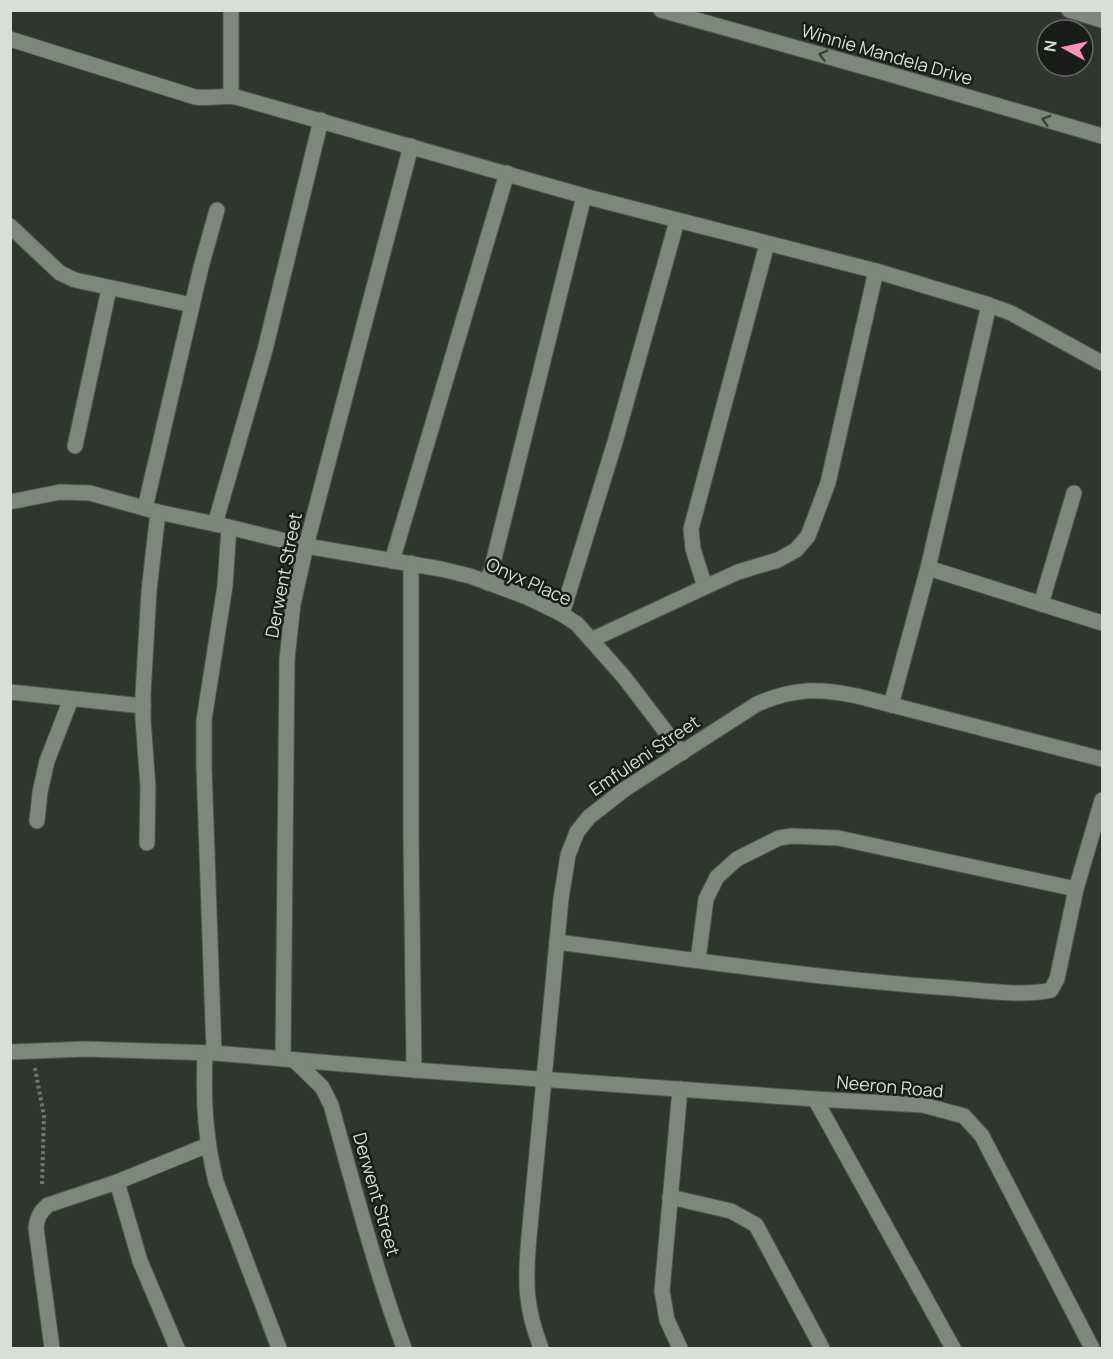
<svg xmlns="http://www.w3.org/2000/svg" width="1113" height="1359" font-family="Manrope,sans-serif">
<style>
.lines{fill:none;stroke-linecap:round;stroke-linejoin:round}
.street-casing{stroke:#4d544c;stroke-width:17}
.secondary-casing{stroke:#4d544c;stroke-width:17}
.path{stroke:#6f766e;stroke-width:4;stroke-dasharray:3 3;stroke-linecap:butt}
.street{stroke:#7d877c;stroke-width:15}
.secondary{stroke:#7d877c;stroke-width:15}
.oneway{stroke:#3c413b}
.labels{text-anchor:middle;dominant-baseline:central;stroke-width:5;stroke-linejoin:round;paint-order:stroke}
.street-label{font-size:18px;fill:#d9ded8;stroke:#191c18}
</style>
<rect width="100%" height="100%" fill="#2e362d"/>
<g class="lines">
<g class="street-casing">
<g id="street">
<path d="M10,39l185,58c14,2 27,-2 41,0l348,99 292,75 113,34 22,8 91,50"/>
<path d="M231,96v-86"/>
<path d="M10,226l50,47 15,7 117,25"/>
<path d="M75,446l34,-157"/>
<path d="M10,502l50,-10 30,1 68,19 71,15 77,19 135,23 29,7 57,21 35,17 15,10 47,53 58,76"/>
<path d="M145,508l56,-241 16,-57"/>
<path d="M215,524l50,-174 56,-230"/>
<path d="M392,561l115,-388"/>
<path d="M411,563v275l3,232"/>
<path d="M928,568l174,55"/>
<path d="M488,583l96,-387"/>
<path d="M705,587l-12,-38 -2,-20 76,-285"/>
<path d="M1041,604l33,-111"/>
<path d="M562,614l53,-172 62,-221"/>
<path d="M591,640l114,-53 33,-15 40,-12 18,-10 12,-14 20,-53 48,-212"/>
<path d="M10,692l133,14"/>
<path d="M891,705l37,-137 61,-263"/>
<path d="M37,821l3,-29 7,-31 24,-62"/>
<path d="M147,843l1,-56 -5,-68v-25l6,-103 9,-79"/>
<path d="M557,942c131,17 262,37 394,46 28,2 73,9 100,2l6,-11 19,-90 26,-89"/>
<path d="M698,960l8,-61 11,-22 20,-18 42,-21 13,-2 46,2 238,51"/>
<path d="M10,1052l75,-3 129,4 200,17 401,29 108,6 41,11 18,20 110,212"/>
<path d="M205,1053c-2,46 0,84 11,129l63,166"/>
<path d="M214,1053l-10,-286v-47l21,-134 4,-59"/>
<path d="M283,1059l4,-400 6,-55 13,-58 105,-400"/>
<path d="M294,1060l28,27 9,18c23,82 44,164 73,243"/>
<path d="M815,1099l138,249"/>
<path d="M117,1182l23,79 37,87"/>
<path d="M670,1197l61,14 25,14 66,123"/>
<path d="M52,1348l-16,-120c1,-10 4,-16 12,-23l69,-23 91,-37"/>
<path d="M541,1348c-16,-41 -16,-67 -12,-111l32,-338 7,-44 9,-23 12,-15 36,-28 132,-85c37,-16 61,-16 100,-8l245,63"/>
<path d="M680,1348l-13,-28 -5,-29 18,-202"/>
</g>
</g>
<g class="secondary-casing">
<g id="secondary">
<path d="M661,10l218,61 223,65"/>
<path d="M1069,10l33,10"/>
</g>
</g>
<path class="path" d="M35,1068l9,48 -2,70"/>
<use href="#street" class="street"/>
<use href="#secondary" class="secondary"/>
</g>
<defs><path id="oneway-chevron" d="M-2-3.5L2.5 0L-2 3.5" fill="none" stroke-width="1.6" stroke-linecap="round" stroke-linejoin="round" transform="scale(1.5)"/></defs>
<g class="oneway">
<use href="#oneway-chevron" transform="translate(823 55) rotate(-165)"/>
<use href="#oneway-chevron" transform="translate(1046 120) rotate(-164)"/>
</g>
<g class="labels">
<g class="street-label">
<text transform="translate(887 54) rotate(16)">Winnie Mandela Drive</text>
<text transform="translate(283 575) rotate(-79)">Derwent Street</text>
<text transform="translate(529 581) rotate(24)">Onyx Place</text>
<text transform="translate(644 755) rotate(-34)">Emfuleni Street</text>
<text transform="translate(890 1086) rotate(5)">Neeron Road</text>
<text transform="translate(377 1194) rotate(74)">Derwent Street</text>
</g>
</g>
<rect width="1113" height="1359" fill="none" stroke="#d9ded8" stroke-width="24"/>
<g transform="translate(1065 48) rotate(278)"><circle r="28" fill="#191c18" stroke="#666a65" stroke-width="1.5"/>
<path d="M0-4.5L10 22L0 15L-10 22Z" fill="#fd8ec0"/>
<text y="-9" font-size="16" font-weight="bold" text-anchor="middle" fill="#d9ded8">N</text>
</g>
</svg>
